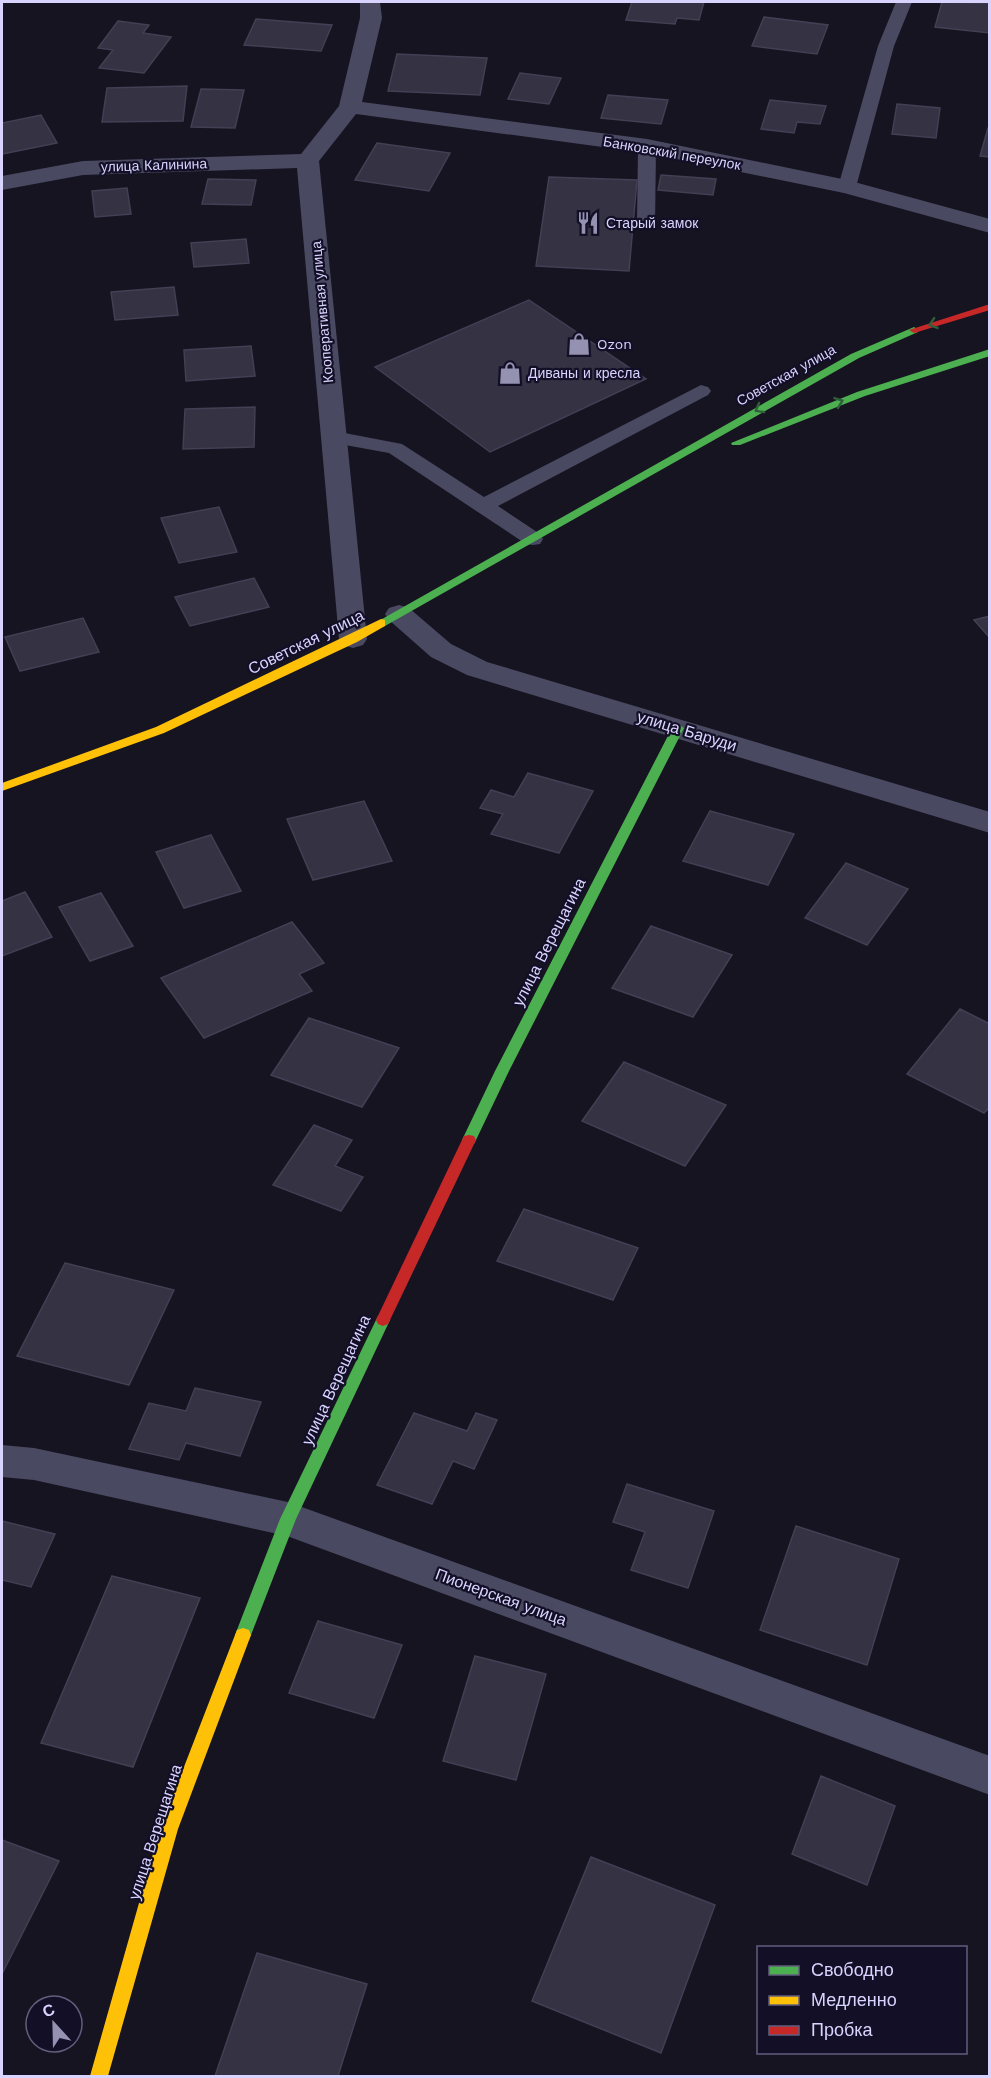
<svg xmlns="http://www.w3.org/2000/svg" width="991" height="2078" font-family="'Work Sans',sans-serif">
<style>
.building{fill:#343243;stroke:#433f54;stroke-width:1.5}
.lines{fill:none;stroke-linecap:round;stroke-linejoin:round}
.lane{fill:#4a4962;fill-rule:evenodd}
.street{fill:#4a4962;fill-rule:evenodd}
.fast{fill:#4caf50;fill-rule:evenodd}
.slow{fill:#ffc107;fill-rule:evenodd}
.jam{fill:#c62828;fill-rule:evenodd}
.oneway{stroke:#305f3b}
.labels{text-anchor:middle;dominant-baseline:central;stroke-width:4.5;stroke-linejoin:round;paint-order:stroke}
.far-street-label{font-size:14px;fill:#d9d4ff;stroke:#130f26}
.far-poi-label{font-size:14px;fill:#d9d4ff;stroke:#130f26;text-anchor:start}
.street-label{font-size:16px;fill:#d9d4ff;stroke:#130f26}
</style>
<rect width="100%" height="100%" fill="#161421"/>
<g class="building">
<path d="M632,2h72l-5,18 -22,-2 -2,6 -49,-4z"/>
<path d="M942,2l48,1v30l-55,-6z"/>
<path d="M764,17l64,8 -11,29 -65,-8z"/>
<path d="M256,19l76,6 -11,26 -77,-6z"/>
<path d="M118,21l31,4 -6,8 28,4 -27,36 -45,-5 14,-18 -15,-2z"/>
<path d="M397,54l90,4 -7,37 -92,-4z"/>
<path d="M520,73l41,5 -12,26 -41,-5z"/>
<path d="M187,86l-4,35 -81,1 5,-34z"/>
<path d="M201,89l43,1 -9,38 -44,-1z"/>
<path d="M608,95l60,5 -7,24 -60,-6z"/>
<path d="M770,100l56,6 -6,18 -23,-2 -3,11 -33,-4z"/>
<path d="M897,104l43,4 -4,30 -44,-4z"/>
<path d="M41,115l16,28 -55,11v-31z"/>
<path d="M988,128h2v29l-10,-1z"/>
<path d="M377,143l73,10 -21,38 -74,-11z"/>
<path d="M661,175l55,4 -3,16 -55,-5z"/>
<path d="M549,177l88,3 -8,91 -93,-5z"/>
<path d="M208,179l48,1 -5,25 -49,-1z"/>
<path d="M127,188l4,26 -36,3 -3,-26z"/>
<path d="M246,239l3,24 -55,4 -3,-24z"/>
<path d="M174,287l4,28 -63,5 -4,-28z"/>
<path d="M529,300l117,79 -156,73 -115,-85z"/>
<path d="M251,346l4,30 -69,5 -2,-31z"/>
<path d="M255,407l-1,40 -71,2 2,-40z"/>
<path d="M219,507l18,45 -58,11 -18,-45z"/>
<path d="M254,578l15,29 -79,19 -15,-29z"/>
<path d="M990,616v22l-16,-18z"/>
<path d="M83,618l16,34 -79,19 -15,-34z"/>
<path d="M528,773l65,18 -34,62 -68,-19 12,-20 -23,-6 11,-18 23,7z"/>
<path d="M364,801l28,60 -79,19 -26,-61z"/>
<path d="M710,811l84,23 -26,51 -85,-24z"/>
<path d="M211,835l30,56 -57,17 -28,-56z"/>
<path d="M846,863l62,26 -41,56 -62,-27z"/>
<path d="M25,892l27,45 -50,19v-55z"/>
<path d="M101,893l32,53 -43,15 -31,-54z"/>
<path d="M292,922l32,41 -25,11 13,17 -108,47 -43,-60z"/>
<path d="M651,926l81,29 -39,62 -81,-29z"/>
<path d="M960,1009l30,15v83l-6,6 -77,-39z"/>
<path d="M309,1018l90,30 -37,59 -91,-32z"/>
<path d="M624,1062l102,43 -41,61 -103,-45z"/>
<path d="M314,1125l38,15 -17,26 28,11 -22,34 -68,-26z"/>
<path d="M524,1209l114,39 -25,52 -116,-39z"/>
<path d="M65,1263l109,27 -45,95 -112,-29z"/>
<path d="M195,1388l66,14 -21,54 -54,-13 -7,17 -50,-11 20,-46 37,8z"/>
<path d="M414,1413l53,18 9,-18 21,7 -23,49 -21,-8 -21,43 -55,-19z"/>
<path d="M627,1484l87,27 -26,77 -57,-18 14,-38 -32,-10z"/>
<path d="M2,1521l53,13 -24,53 -29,-7z"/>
<path d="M796,1526l103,33 -32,106 -107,-35z"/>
<path d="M112,1576l88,22 -67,169 -92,-24z"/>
<path d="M318,1621l84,24 -28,73 -85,-25z"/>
<path d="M475,1656l71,18 -30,106 -73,-19z"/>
<path d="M821,1776l74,30 -28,79 -75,-31z"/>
<path d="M2,1840l57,21 -57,113z"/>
<path d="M591,1857l124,48 -54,148 -129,-52z"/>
<path d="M257,1953l110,31 -29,92h-123z"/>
</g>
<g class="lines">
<g class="lane">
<path d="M896,2h16l-18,44 -38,141 -3,4h-12l-3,-4 40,-141z"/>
<path d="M647,141l6,1 3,4 -1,79 -3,4h-12l-3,-4 1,-79 3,-4z"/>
<path d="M701,385l7,2 3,4 -3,4 -210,111 42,28 3,5 -3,5 -7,1 -7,-1 -137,-91 -55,-10 -7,-2 -3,-4 3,-4 7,-2 68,13 82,53z"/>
</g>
<g class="street">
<path d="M360,2h20l2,16 -20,84 285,37 200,41 143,39v14l-146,-40 -197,-40 -291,-39 -37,47 48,478 -4,6 -10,3 -10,-3 -4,-6 -42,-471 -214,7 -81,15v-14l81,-15 218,-7 38,-48 21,-88z"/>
<path d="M399,605l10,3 42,36 36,18 503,150v21l-523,-158 -36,-18 -42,-37 -4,-6 4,-6z"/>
<path d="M2,1445l32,3 254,54 702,254v39l-703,-259 -253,-56 -32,-3z"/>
</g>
<g class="fast">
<path d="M914,327l5,3 -1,2 -59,26 -474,268 -4,1 -6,-4 476,-269z"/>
<path d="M990,349v7l-125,40 -125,49h-8l-1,-2 126,-51z"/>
<path d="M678,724l6,4 -175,343 -33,69 -2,4h-10l-2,-4 33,-69 177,-343z"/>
<path d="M383,1314l5,2 2,4 -94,199 -45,116 -2,5 -6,2 -6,-2 -2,-5 45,-116 96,-199 2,-4z"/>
</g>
<g class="slow">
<path d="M381,619l4,1v6l-28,16 -193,91 -162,58v-8l154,-56z"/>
<path d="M243,1628l6,2 2,5 -73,194 -70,247h-18l70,-247 75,-194 2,-5z"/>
</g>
<g class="jam">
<path d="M990,304v6l-76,23 -5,-3z"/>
<path d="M469,1135l5,1 2,4 -86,180 -2,4 -5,2 -5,-2 -2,-4 86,-180 2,-4z"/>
</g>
</g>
<defs><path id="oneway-chevron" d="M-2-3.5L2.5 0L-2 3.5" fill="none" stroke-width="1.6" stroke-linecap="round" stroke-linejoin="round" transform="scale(1.5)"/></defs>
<g class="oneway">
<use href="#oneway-chevron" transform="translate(933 324) rotate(161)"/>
<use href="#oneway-chevron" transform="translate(839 402) rotate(-20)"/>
<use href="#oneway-chevron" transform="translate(759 409) rotate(151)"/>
</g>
<defs>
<g id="restaurant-bare" transform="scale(1.8)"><path d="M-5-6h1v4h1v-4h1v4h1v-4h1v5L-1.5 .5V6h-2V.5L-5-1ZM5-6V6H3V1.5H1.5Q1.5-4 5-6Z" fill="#9591b1" stroke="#130f26" stroke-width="2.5" paint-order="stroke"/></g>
<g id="shop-bare" transform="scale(1.8)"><path d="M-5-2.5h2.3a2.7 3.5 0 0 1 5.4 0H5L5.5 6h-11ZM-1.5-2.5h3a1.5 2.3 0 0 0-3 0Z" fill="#9591b1" stroke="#130f26" stroke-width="2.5" paint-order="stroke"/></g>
</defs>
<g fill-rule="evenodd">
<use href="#restaurant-bare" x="588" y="223"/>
<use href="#shop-bare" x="579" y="344"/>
<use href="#shop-bare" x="510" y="373"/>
</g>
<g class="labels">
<g class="far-street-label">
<text transform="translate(672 153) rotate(10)">Банковский переулок</text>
<text transform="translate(154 165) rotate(-2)">улица Калинина</text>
<text transform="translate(322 312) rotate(-95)">Кооперативная улица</text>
<text transform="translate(786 375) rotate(-29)">Советская улица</text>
</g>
<g class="far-poi-label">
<text x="606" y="223">Старый замок</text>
<text x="597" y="344">Ozon</text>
<text x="528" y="373">Диваны и кресла</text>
</g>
<g class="street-label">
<text transform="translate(306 642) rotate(-26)">Советская улица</text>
<text transform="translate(687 731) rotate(17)">улица Баруди</text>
<text transform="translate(549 942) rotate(-63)">улица Верещагина</text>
<text transform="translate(336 1380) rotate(-65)">улица Верещагина</text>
<text transform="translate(501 1597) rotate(20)">Пионерская улица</text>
<text transform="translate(155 1832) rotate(-72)">улица Верещагина</text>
</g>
</g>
<rect width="991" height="2078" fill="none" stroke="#d9d4ff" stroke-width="6"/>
<rect x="757" y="1946" width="210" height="108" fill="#130f26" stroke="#625e7d" stroke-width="1.5"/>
<rect x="769" y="1966" width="30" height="9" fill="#4caf50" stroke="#625e7d" stroke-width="1.5"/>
<text x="811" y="1976" font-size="18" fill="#d9d4ff">Свободно</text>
<rect x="769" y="1996" width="30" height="9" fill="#ffc107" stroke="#625e7d" stroke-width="1.5"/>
<text x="811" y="2006" font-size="18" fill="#d9d4ff">Медленно</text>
<rect x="769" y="2026" width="30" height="9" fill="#c62828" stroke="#625e7d" stroke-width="1.5"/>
<text x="811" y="2036" font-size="18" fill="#d9d4ff">Пробка</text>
<g transform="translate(54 2024) rotate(338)"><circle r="28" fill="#130f26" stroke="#625e7d" stroke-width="1.5"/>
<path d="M0-4.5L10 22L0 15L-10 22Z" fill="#9591b1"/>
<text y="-9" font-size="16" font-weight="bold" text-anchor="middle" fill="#d9d4ff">С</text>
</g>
</svg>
